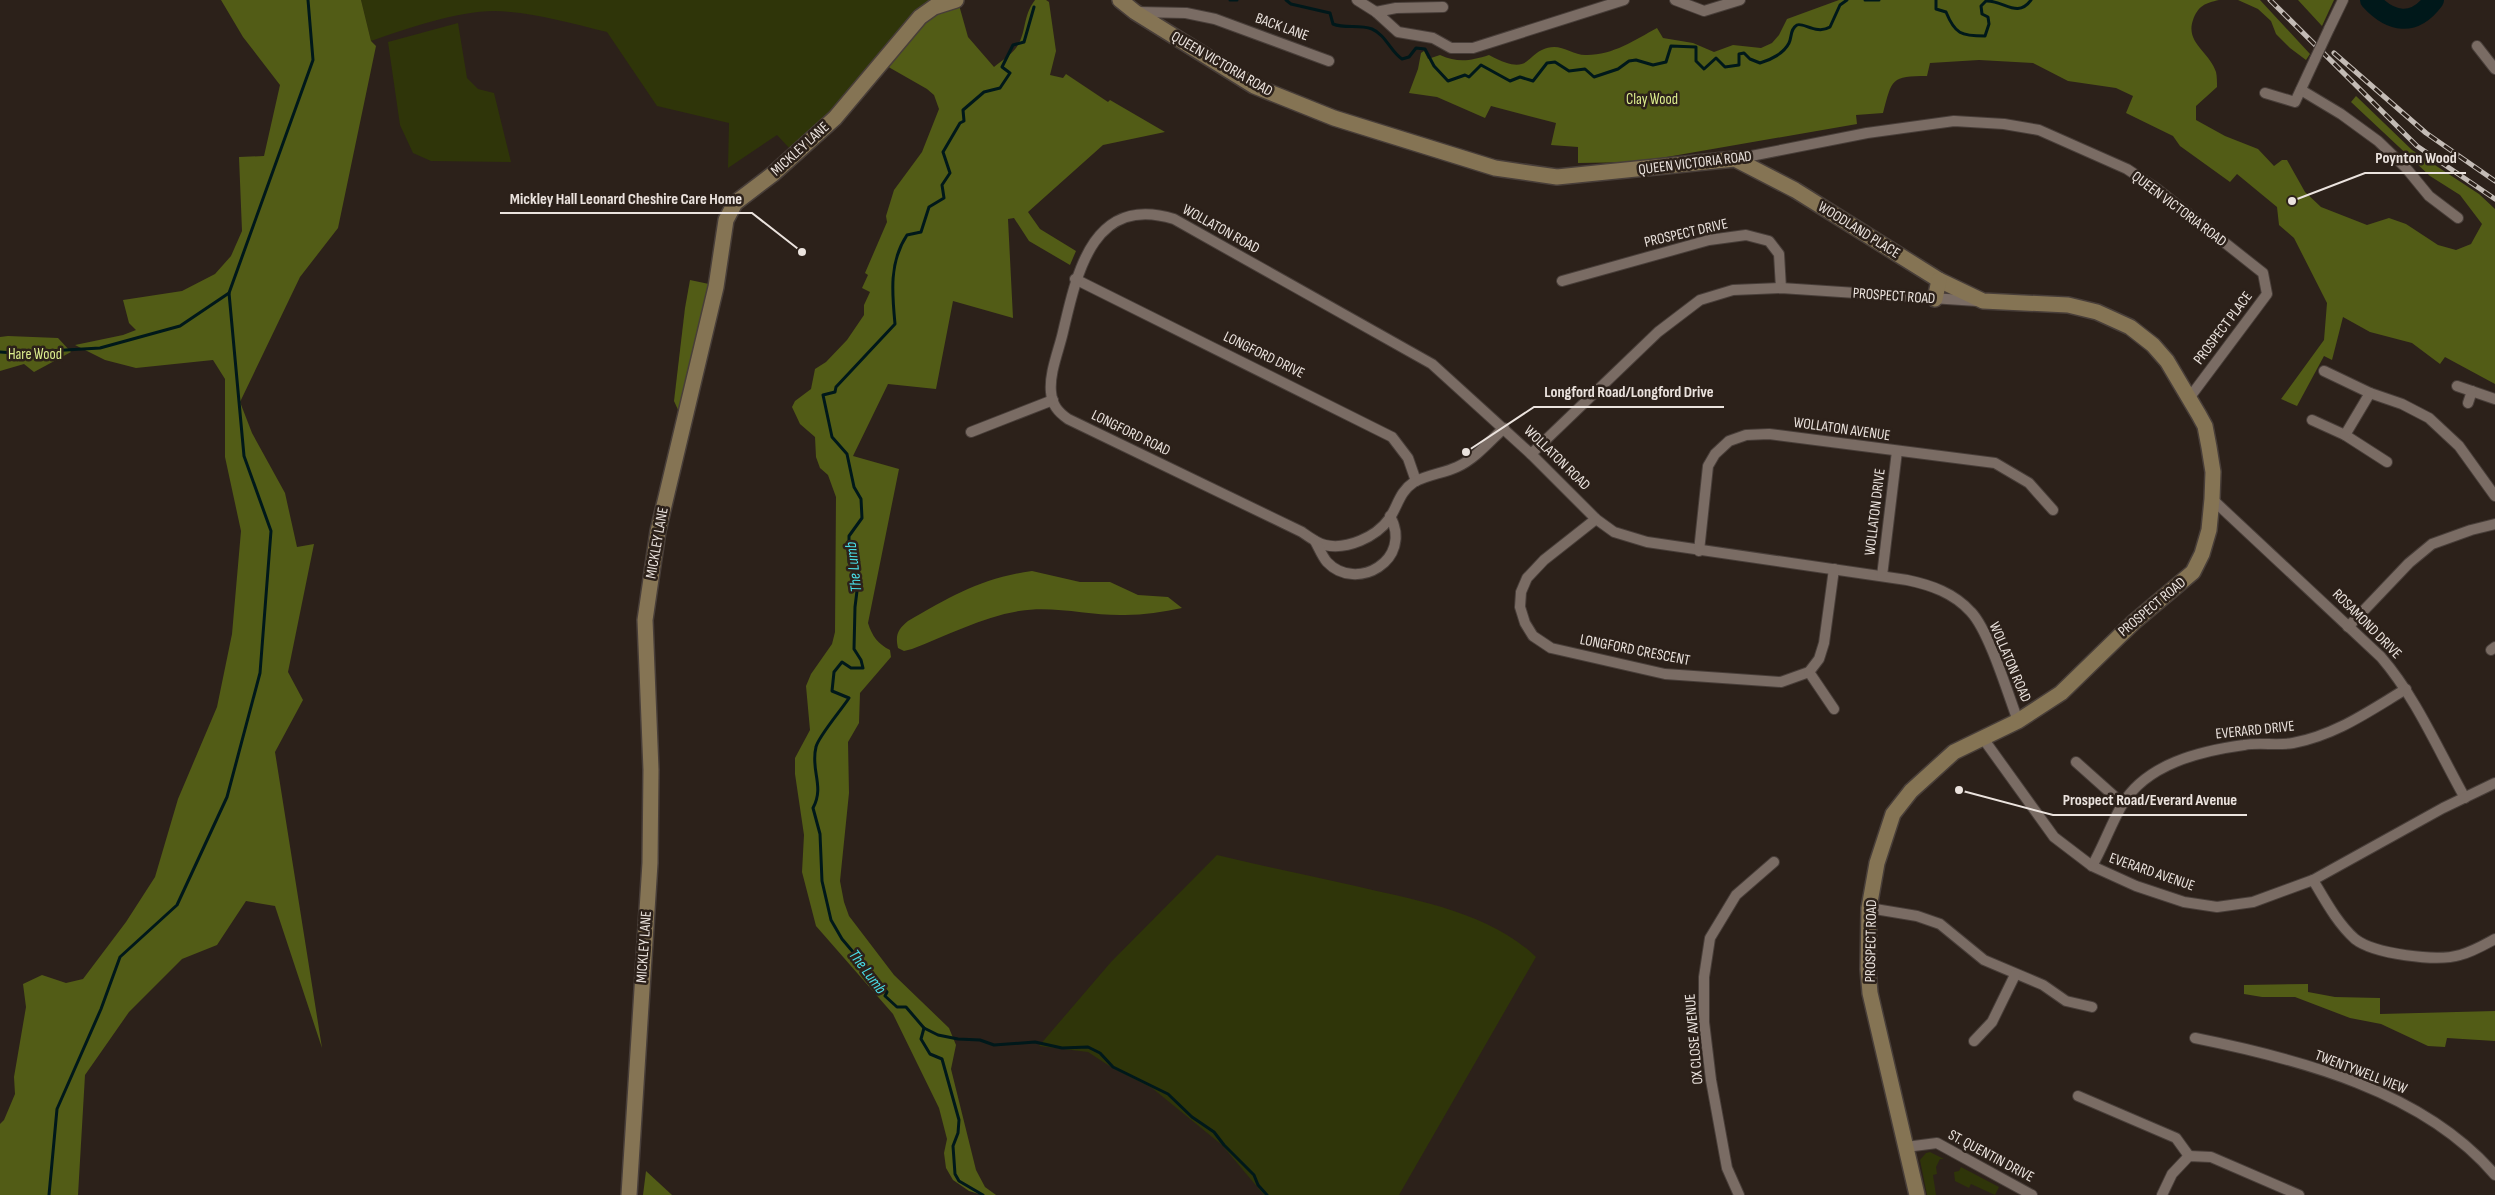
<svg xmlns="http://www.w3.org/2000/svg" width="2495" height="1195" font-family="'Sofia Sans Condensed',sans-serif">
<style>
.green{fill:#2f3509}
.forest{fill:#525c16}
.lines{fill:none;stroke-linecap:round;stroke-linejoin:round}
.stream{stroke:#00181a;stroke-width:3}
.river{stroke:#00181a;stroke-width:20}
.street-casing{stroke:#483e39;stroke-width:12}
.secondary-casing{stroke:#483e39;stroke-width:18}
.street{stroke:#7a6c64;stroke-width:10}
.secondary{stroke:#857454;stroke-width:15}
.rail-casing{stroke:#c3bbb5;stroke-width:5}
.rail{stroke:#2c211a;stroke-width:3;stroke-dasharray:9;stroke-linecap:butt}
.street-bridge-casing{stroke:#483e39;stroke-width:12;stroke-linecap:butt}
.street-bridge{stroke:#7a6c64;stroke-width:10}
.labels{text-anchor:middle;dominant-baseline:central;stroke-width:5;stroke-linejoin:round;paint-order:stroke}
.street-label{font-size:15px;fill:#ebe3de;stroke:#2c211a}
.park-label{font-size:15px;fill:#ddee8e;stroke:#2c211a}
.water-label{font-size:16px;font-style:italic;fill:#49dde7;stroke:#2c211a}
.leader{fill:none;stroke:#ebe3de;stroke-width:2}
.callout-dot{fill:#ebe3de;stroke:#2c211a;stroke-width:2}
.callout-label{font-size:16px;text-anchor:middle;font-weight:bold;fill:#ebe3de;stroke:#2c211a;stroke-width:5;stroke-linejoin:round;paint-order:stroke}
</style>
<rect width="100%" height="100%" fill="#2c211a"/>
<g class="green">
<path d="M361,0h573l-19,11 -77,96 -46,44 -15,-16 -49,33 1,-45 -72,-17 -50,-74c-38,-9 -75,-20 -113,-21 -36,0 -89,18 -123,30z"/>
<path d="M458,23l9,55 11,11 16,4 17,69 -80,-1 -18,-8 -13,-28 -12,-83z"/>
<path d="M1217,855c45,11 89,20 134,30 63,15 137,26 185,72l-137,238h-135l-42,-50 -70,-57 -38,-19 -26,-17 -49,-6 72,-84z"/>
<path d="M1930,1152l14,7h-4l-4,8 1,7 -4,1 3,20h-9l-7,-35 6,-7z"/>
<path d="M1961,1167l38,20 -4,8 -24,-11 -2,4 -14,-7 -1,-9 5,-1z"/>
</g>
<g class="forest">
<path d="M221,0h140l10,41 5,5 -38,182 -38,49 -60,125 12,31 33,60 12,54 17,-3 -26,128 15,28 -28,52 47,296 -47,-142 -29,-5 -29,44 -35,14 -53,53 -44,63 -7,120h-78v-71l4,-4 11,-26 -1,-17 12,-70 -3,-23 19,-9 24,8 17,-4 43,-57 29,-45 23,-78 39,-92 15,-73 9,-103 -16,-74v-78l-12,-19 -77,8 -31,-8 -30,-15 48,-10 13,-5 -7,-7 -6,-23 59,-9 33,-17 16,-18 11,-25 -3,-74 25,-1 16,-71 -37,-48z"/>
<path d="M1035,0h11l3,2 7,49 -6,24 13,3 3,-4 42,28 2,-2 55,32 -62,13 -75,67 12,17 36,22 -6,14 -41,-24 -15,-23 -6,1 5,99 -60,-17 -17,88 -48,-5 -35,72 46,13 -31,154c4,13 10,21 22,27l1,7 -31,36 -1,30 -11,19 1,51 -9,88 4,21 5,14 45,59 55,53 7,17 -5,24 25,101 9,17 11,8h-14l-13,-4 -16,-11 -7,-12 -2,-15 3,-14 -8,-31 -46,-94 -77,-88 -14,-54 2,-37 -9,-61v-16l15,-28 -4,-44 5,-12 21,-30 3,-12 1,-135 -8,-22 -8,-7 -4,-11 -1,-20 -15,-13 -8,-17 3,-6 16,-12 4,-20 11,-7 21,-22 17,-25v-10l6,-13 -8,-4 6,-13 -3,-2 22,-51 -1,-6 8,-26 28,-38 17,-43 -5,-14 -7,-6 -42,-24c26,-32 33,-47 74,-60l9,32 26,30c7,-6 17,-12 22,-19 11,-15 6,-31 19,-48z"/>
<path d="M1839,0h380c-14,3 -21,6 -26,20 -8,23 17,32 23,52 1,4 1,11 1,15l-21,19v14l29,16 33,13 16,17 8,-6h5l18,32 16,15 46,18 22,-7 17,6 32,21 18,5 15,-6 11,-20 -22,-29 -30,-19 -79,-74 5,-6 56,54 67,44 16,15v175l-50,-27 -5,7 -28,-21 -42,-11 -27,-15 -11,43 -8,-4 -27,50 -16,-7 43,-59 3,-37 -33,-65 -15,-13 -2,-18 -40,-33 -7,8 -50,-36 -7,-10 -47,-23 7,-17 -17,-8 -48,-7 -35,-18 -54,-3 -49,3 -3,13c-36,0 -35,3 -44,37l-27,2 1,9 -219,38 -60,1v-16l-27,-2 5,-22 -65,-17 -6,12 -48,-21 -28,-4 9,-24 3,-16 3,-2 4,8 12,-4c18,8 30,6 49,0 46,25 34,-6 65,-8 11,0 22,9 33,8 26,0 48,-15 70,-27l6,10 30,5 21,9 19,-7 28,3 11,-5 7,-8 8,-16z"/>
<path d="M2238,0h22l50,54 -4,6 -16,-12 -14,-14 -5,-13 -13,-12z"/>
<path d="M2298,0h36l-12,26z"/>
<path d="M690,280l19,4 -30,128 -5,-11 11,-93z"/>
<path d="M8,336l50,2 13,14 -37,20 -10,-8 -24,7v-34z"/>
<path d="M1032,571l48,11h30l28,13 30,2 14,11c-19,4 -38,7 -57,7 -35,1 -71,-10 -106,-4 -37,6 -73,25 -107,38l-8,2 -6,-3c-3,-13 0,-19 10,-27 44,-25 73,-43 124,-50z"/>
<path d="M2308,984v8l27,5 45,1v16l115,-3v30l-48,-3 -2,9 -17,-1 -47,-22 -31,-6 -55,-21h-33l-18,-3v-9z"/>
<path d="M646,1171l26,24h-29z"/>
</g>
<g class="lines">
<g class="stream">
<path d="M1230,0h7"/>
<path d="M1286,0l5,4 39,9 3,11c12,5 26,0 39,5 14,6 18,22 30,30l7,-2 7,-9 9,1 9,17 14,15 17,-6 4,2 12,-12 29,16 10,-4 13,4 14,-18 8,-1 14,9 16,-2 9,8 24,-8 11,-8 7,-1 17,5 13,-3 5,-16 25,1v14l8,8 12,-11 9,9 14,-2v-11l5,-1 6,6 10,4c11,-3 24,-10 29,-20 3,-6 1,-14 8,-18 6,-3 20,10 33,2l10,-22 7,-5"/>
<path d="M1865,0h14"/>
<path d="M1936,0v9l10,3c9,22 15,24 39,24l4,-12 -1,-7 -6,-3 -1,-8 5,-5c18,-1 31,18 45,-1"/>
<path d="M1034,7l-10,35 -11,3 -11,22 8,6 -10,15 -16,4 -21,18 1,11 -4,2 -17,29 7,21 -8,12 2,13 -15,9 -8,25 -14,3c-18,27 -15,58 -12,89l-59,63 -1,5 -12,3 9,42 15,17 7,33 7,12 1,19 -13,18v26l8,9 1,12 -3,24 -1,42 7,11 2,8h-12l-9,-6 -8,10 -2,19 17,7c-7,11 -31,39 -33,49 -6,23 9,39 -3,61l7,26 2,47 9,39 11,19 45,53 -2,4 12,11h9l18,21 14,7 20,4 22,1 14,5 41,-3 27,6 26,-1 12,6 13,14 55,27 24,23 22,15 10,13 30,30 4,10 9,10"/>
<path d="M0,352l14,1 86,-5 80,-22 49,-33 84,-233 -5,-60"/>
<path d="M924,1028l-3,11 9,15 12,5 17,61 -1,13 -5,13 2,28 4,7 24,14"/>
<path d="M49,1195l8,-86 44,-100 19,-52 57,-52 50,-108 33,-124 11,-142 -27,-75 -15,-163"/>
</g>
<path class="river" d="M2370,0c21,23 44,27 64,0"/>
<g class="street-casing">
<g id="street">
<path d="M1357,0l19,12 22,20 35,6 18,10h22l151,-48"/>
<path d="M1675,0l29,11 36,-11"/>
<path d="M1138,12l48,1 29,6 114,42"/>
<path d="M1376,12l20,-4 47,-1"/>
<path d="M2329,29l14,-29"/>
<path d="M2477,46l18,23"/>
<path d="M2301,90l40,24 37,27 28,27 23,28 29,22"/>
<path d="M2265,93l30,9 20,-43"/>
<path d="M1736,159l131,-26 87,-12 50,3 35,6 88,39 30,20 106,84 4,21 -77,103"/>
<path d="M1075,279l317,158 16,21 8,23"/>
<path d="M1562,281l147,-41 37,-5 23,6 10,13 2,34"/>
<path d="M2324,371l46,22 32,11 27,14 30,28 36,50"/>
<path d="M2457,386l38,13"/>
<path d="M2468,403l4,-12"/>
<path d="M2312,420l33,15 42,27"/>
<path d="M1504,428c-14,13 -29,31 -47,39 -13,6 -30,8 -43,15 -15,10 -16,24 -25,37 -13,18 -42,31 -64,26 -8,-2 -16,-8 -23,-13l-234,-113c-10,-7 -16,-14 -17,-27 -2,-19 8,-42 12,-60 14,-60 30,-138 111,-113l258,145 99,90 65,65 18,13 33,10 260,38c24,5 47,13 64,32 18,19 37,82 47,109"/>
<path d="M971,432l82,-32"/>
<path d="M2345,435l25,-42"/>
<path d="M1531,454l127,-122 42,-32 33,-10 48,-2 196,13"/>
<path d="M2212,499l169,158c36,42 57,93 84,141"/>
<path d="M1596,519l-52,41 -17,18 -6,14 -1,15 5,16 8,13 18,12 114,26 116,8 28,-10 10,-13 5,-16 10,-74"/>
<path d="M1315,541c4,7 7,15 12,21 29,31 87,-2 63,-46"/>
<path d="M1699,551l9,-85 7,-12 14,-13 17,-6 23,-1 226,29 34,20 24,27"/>
<path d="M1882,576l15,-125"/>
<path d="M2348,627l61,-64 23,-19 39,-14 24,-6"/>
<path d="M2491,650l4,-3"/>
<path d="M1809,672l25,37"/>
<path d="M1982,737l72,100 38,29 44,20 48,16 33,5 36,-5 60,-22 130,-72 52,-25"/>
<path d="M2076,762l47,42"/>
<path d="M2092,866c11,-19 19,-42 30,-61 24,-41 78,-54 122,-60 16,-3 33,1 49,-2 43,-8 76,-32 113,-54"/>
<path d="M2313,880c12,20 24,43 42,59 19,15 82,23 105,16 12,-3 24,-10 35,-16"/>
<path d="M1869,908l48,8 23,8 44,36 59,25 23,16 26,6"/>
<path d="M2195,1038c104,21 229,53 300,137"/>
<path d="M1974,1041l18,-19 23,-47"/>
<path d="M2078,1096l98,42 13,18"/>
<path d="M1906,1147l31,-4 95,52"/>
<path d="M1739,1195l-12,-27 -16,-88 -7,-58v-45l6,-39 26,-43 38,-33"/>
<path d="M2162,1195l10,-21 17,-18 22,1 88,38"/>
</g>
</g>
<g class="secondary-casing">
<g id="secondary">
<path d="M1120,0l15,12 119,74 80,32 161,50 62,9 178,-18 60,31 144,90 44,21 85,4 29,7 33,15 23,18 14,16 32,54 6,11 4,21 4,25 -1,27 -3,31 -7,24 -9,18 -58,49 -74,72 -43,28 -64,31 -43,39 -18,23 -16,49 -8,45 -1,61 2,24 47,202"/>
<path d="M1935,299l4,-19"/>
<path d="M629,1195l21,-332 1,-93 -6,-150 13,-89 58,-244 10,-67 9,-17 38,-29 62,-56 85,-101 14,-10 22,-7"/>
</g>
</g>
<use href="#street" class="street"/>
<use href="#secondary" class="secondary"/>
<g class="rail-casing">
<g id="rail">
<path d="M2270,0l147,146 78,53"/>
<path d="M2334,53l92,80 69,48"/>
</g>
</g>
<use href="#rail" class="rail"/>
<g class="street-bridge-casing">
<path id="street-bridge" d="M2315,59l14,-30"/>
</g>
<use href="#street-bridge" class="street-bridge"/>
</g>
<g class="labels">
<g class="street-label">
<text transform="translate(1282 27) rotate(20)">BACK LANE</text>
<text transform="translate(1222 64) rotate(30)">QUEEN VICTORIA ROAD</text>
<text transform="translate(800 149) rotate(-42)">MICKLEY LANE</text>
<text transform="translate(1695 163) rotate(-7)">QUEEN VICTORIA ROAD</text>
<text transform="translate(2179 209) rotate(37)">QUEEN VICTORIA ROAD</text>
<text transform="translate(1221 229) rotate(29)">WOLLATON ROAD</text>
<text transform="translate(1859 230) rotate(32)">WOODLAND PLACE</text>
<text transform="translate(1686 233) rotate(-13)">PROSPECT DRIVE</text>
<text transform="translate(1894 296) rotate(4)">PROSPECT ROAD</text>
<text transform="translate(2223 328) rotate(-53)">PROSPECT PLACE</text>
<text transform="translate(1264 355) rotate(26)">LONGFORD DRIVE</text>
<text transform="translate(1842 429) rotate(8)">WOLLATON AVENUE</text>
<text transform="translate(1131 433) rotate(26)">LONGFORD ROAD</text>
<text transform="translate(1557 458) rotate(44)">WOLLATON ROAD</text>
<text transform="translate(1875 512) rotate(-83)">WOLLATON DRIVE</text>
<text transform="translate(657 543) rotate(-80)">MICKLEY LANE</text>
<text transform="translate(2152 607) rotate(-40)">PROSPECT ROAD</text>
<text transform="translate(2367 624) rotate(45)">ROSAMOND DRIVE</text>
<text transform="translate(1635 650) rotate(11)">LONGFORD CRESCENT</text>
<text transform="translate(2010 662) rotate(67)">WOLLATON ROAD</text>
<text transform="translate(2255 730) rotate(-6)">EVERARD DRIVE</text>
<text transform="translate(2152 872) rotate(19)">EVERARD AVENUE</text>
<text transform="translate(1871 941) rotate(-89)">PROSPECT ROAD</text>
<text transform="translate(644 947) rotate(-86)">MICKLEY LANE</text>
<text transform="translate(1694 1039) rotate(-95)">OX CLOSE AVENUE</text>
<text transform="translate(2361 1072) rotate(21)">TWENTYWELL VIEW</text>
<text transform="translate(1991 1156) rotate(28)">ST. QUENTIN DRIVE</text>
</g>
<g class="park-label">
<text x="1652" y="99">Clay Wood</text>
<text x="35" y="354">Hare Wood</text>
</g>
<g class="water-label">
<text transform="translate(854 567) rotate(-97)">The Lumb</text>
<text transform="translate(867 972) rotate(53)">The Lumb</text>
</g>
</g>
<path class="leader" d="M2292 201L2365 173H2466M802 252L752 213H500M1466 452L1534 407H1724M1959 790L2053 815H2247"/>
<g class="callout-dot">
<circle cx="2292" cy="201" r="5"/>
<circle cx="802" cy="252" r="5"/>
<circle cx="1466" cy="452" r="5"/>
<circle cx="1959" cy="790" r="5"/>
</g>
<g class="callout-label">
<text x="2416" y="163">Poynton Wood</text>
<text x="626" y="204">Mickley Hall Leonard Cheshire Care Home</text>
<text x="1629" y="397">Longford Road/Longford Drive</text>
<text x="2150" y="805">Prospect Road/Everard Avenue</text>
</g>
</svg>
